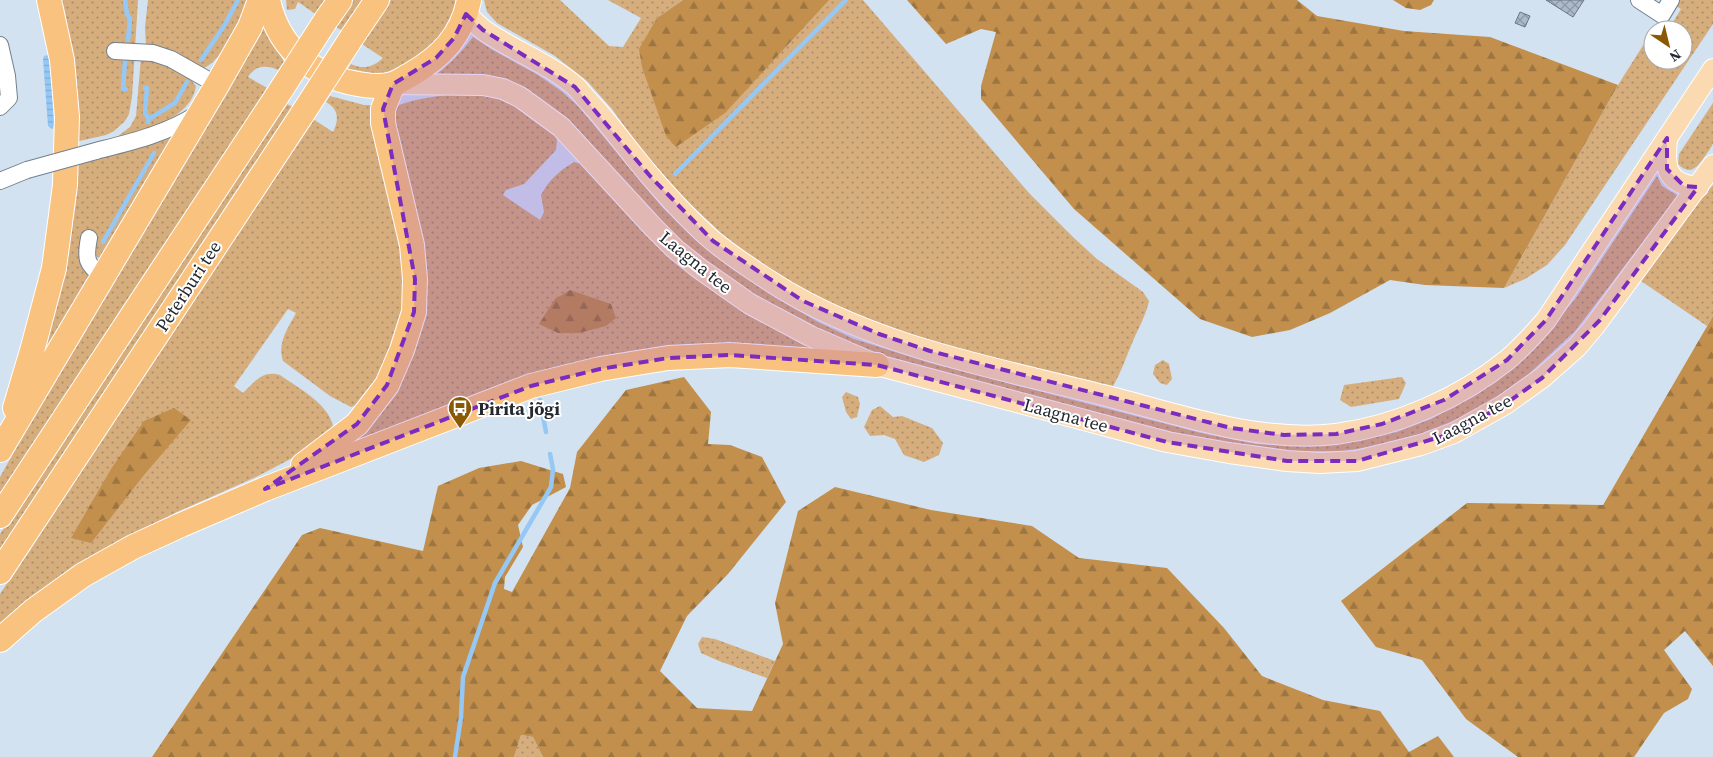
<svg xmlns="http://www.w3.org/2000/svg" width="1713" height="757" font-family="'Source Serif 4',serif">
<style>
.green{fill:url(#green-dots)}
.forest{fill:url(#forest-firs)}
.water{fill:url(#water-rules)}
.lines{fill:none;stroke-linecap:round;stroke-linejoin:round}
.stream{stroke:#96c8f6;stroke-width:4.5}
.building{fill:url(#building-cross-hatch);stroke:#687582}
.minor-casing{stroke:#72808d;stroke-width:18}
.major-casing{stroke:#fff;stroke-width:22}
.highway-casing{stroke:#fff;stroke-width:26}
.minor{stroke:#fff;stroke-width:16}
.major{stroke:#fbdab2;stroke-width:20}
.highway{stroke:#f9c27e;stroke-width:24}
.minor-bridge-casing{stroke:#72808d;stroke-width:18;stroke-linecap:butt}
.highway-bridge-casing{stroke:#fff;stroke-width:26;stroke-linecap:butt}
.minor-bridge{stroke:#fff;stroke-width:16}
.highway-bridge{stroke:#f9c27e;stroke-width:24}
.marked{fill:#7b2cbf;fill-opacity:0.2;stroke:#7b2cbf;stroke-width:4;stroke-dasharray:10 6;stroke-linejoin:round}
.labels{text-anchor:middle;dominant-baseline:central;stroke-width:4;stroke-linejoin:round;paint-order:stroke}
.street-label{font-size:18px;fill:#24292f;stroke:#fff}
.poi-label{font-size:18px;font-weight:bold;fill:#24292f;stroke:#fff;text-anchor:start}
</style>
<defs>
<pattern id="green-dots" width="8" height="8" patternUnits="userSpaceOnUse" patternTransform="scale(1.25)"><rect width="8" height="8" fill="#d6ae7e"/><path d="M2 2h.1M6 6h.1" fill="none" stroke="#ad8e68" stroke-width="1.8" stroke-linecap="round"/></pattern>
<pattern id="forest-firs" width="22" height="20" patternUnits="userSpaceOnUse" patternTransform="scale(1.25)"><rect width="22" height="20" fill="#c28f4d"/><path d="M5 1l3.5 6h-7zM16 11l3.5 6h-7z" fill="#9d7540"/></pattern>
<pattern id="water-rules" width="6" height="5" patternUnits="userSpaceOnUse" patternTransform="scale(1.25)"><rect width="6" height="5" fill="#96c8f6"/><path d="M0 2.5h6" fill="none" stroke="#81acd3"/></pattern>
<pattern id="building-cross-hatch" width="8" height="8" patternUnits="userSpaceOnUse" patternTransform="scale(1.25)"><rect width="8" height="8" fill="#acbbc9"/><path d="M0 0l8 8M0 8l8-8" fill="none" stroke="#8c98a4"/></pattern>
</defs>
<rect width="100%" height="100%" fill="#d2e2f0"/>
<g class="green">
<path d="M58,0h80l-6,97 -3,17 -4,7 -11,10 -8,4 -31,7z"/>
<path d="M148,0h105c-8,15 -34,65 -50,68l-57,-22 -1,-19z"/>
<path d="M286,0h41l-10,15 -19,-13 -3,7 -8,1z"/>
<path d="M353,0h12l-21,32 -9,-6z"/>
<path d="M391,0h64l5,21 -36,41 -43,15 -36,-3 6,-10c13,6 22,3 32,-6l-21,-14z"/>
<path d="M484,0h76l49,46 14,1 18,-29 -33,-18h75l-26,18 171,-18h35l166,193 44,44 24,22 46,33 6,9c-3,14 -10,26 -16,40 -7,16 -12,32 -21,47l-155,-38 -95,-31 -49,-23 -46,-28 -45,-34 -50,-47 -38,-47 -22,-31 -25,-28 -32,-25 -58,-33 -10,-11z"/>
<path d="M1678,0h35v24l-148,221 -18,20 -22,14 -21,9 114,-203 36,-57 3,2h-4v30h30v-30h-15l13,-21 -6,-4z"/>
<path d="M262,24l3,2 19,36 -6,8c-11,-5 -23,-5 -30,7l21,12 -269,408v-20l98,-175z"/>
<path d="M473,37l18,12 47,26 23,16 17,15 85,102 35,33 34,27 44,30 42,24 36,17 76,24 271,70 55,11 41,2 55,-4 45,-10 34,-13 48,-26 33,-25 40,-41 24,-29 81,-122 5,10 16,10 -103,135 -53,49 -29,19 -32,19 -41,16 -41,11 -35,6h-82l-53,-9 -44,-12 -72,-17 -192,-51 -45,-14 -83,-39 -93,-63 -123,-133 -128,-34c18,-11 31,-25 44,-42z"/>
<path d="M141,57c20,4 43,12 55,29 -5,34 -56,46 -83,54l17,-13 6,-11z"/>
<path d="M470,93l20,3 19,5 20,11 27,23 1,6 -1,9 -32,34 -18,6 -3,5 37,25 4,-8 -3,-17c8,-15 18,-24 33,-33l8,2 61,66 184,123 -151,-4 -342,106 77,-102 -18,-223 1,-16 5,-9c22,-8 48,-10 71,-12z"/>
<path d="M330,96l34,9h11l27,135 2,58 -5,33 -13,33 -24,39 -11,4 -21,-11 -47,-35c-6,-18 5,-33 13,-48l-8,-4 -54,77 9,7c11,-11 20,-23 37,-18 18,13 48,28 53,51l-8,10 -25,18 -44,23 -81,36 -56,28 -119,83v-30l313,-475 20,13c6,-12 6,-23 -7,-30z"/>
<path d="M285,103l8,4 -293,448v-21z"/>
<path d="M1713,103c0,13 0,27 0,40 -1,4 -5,9 -8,13 -8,12 -15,20 -27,8l1,-10z"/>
<path d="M172,136l3,7 -71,118 -8,-5 -2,-9 -4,27v7l-62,108 45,-223z"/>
<path d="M1713,185v131l-6,10 -66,-45 51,-72z"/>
<path d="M1163,360l6,4 3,15 -5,6 -7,-2 -7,-9 2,-9z"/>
<path d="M1402,377l4,6 -7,16 -48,8 -11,-7 4,-15z"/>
<path d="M846,392l12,5 2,7 -3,13 -6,2 -5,-7 -4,-15z"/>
<path d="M880,406l13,11 9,-1 30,12 11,15 -4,12 -15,7 -20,-7 -9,-16 -11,-4 -14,1 -6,-9 8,-17z"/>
<path d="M702,637l13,2 60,22 -8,17 -48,-17 -18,-8 -3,-9z"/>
<path d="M521,735l12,2 10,20h-29z"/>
</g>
<g class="forest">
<path d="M683,0h146l-104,113 -49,34 -10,-11 -24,-69 -3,-18 18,-31z"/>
<path d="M907,0h390l20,16 87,15 86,6 128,48 -114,203 -79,-3 -35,-5 -60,33 -40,17 -38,7 -52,-18 -126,-110 -93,-110v-13l15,-54 -15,-3 -35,15z"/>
<path d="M1393,0h41l-3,5 -11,5 -14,-2z"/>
<path d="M570,290l41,14 5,14 -10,8 -27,7h-21l-19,-9 16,-25z"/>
<path d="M1713,316v350l-28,-35 -21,19 28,39 -4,10 -24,14 -30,44h-116l-52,-38 -44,-59 -46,-13 -35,-46 126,-98 136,2z"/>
<path d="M684,377l27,35 -3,32 22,1 32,12 24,45 -58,72 -41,42 -27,55 37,37 55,3 31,-67 -8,-41 23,-92 37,-24 96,23 101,16 47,32 88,10 57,60 38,48 61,24 57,11 29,41 29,-16 16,21h-911l-10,-20 -12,-2 -7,22h-362l150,-222 18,-7 103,23 15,-65 41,-18 42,-7 42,13 3,13 -34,18 -14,20 5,22 -18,30 -1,12 8,3 58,-104 7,-36 49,-62z"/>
<path d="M174,408l17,12 -47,55 -53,68 -20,-5 40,-69 33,-48z"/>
</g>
<path class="water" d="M47,55l2,2 2,6 3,63 -2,3 -4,-3 -5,-67 1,-3z"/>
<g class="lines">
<g class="stream">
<path d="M125,0l2,14 3,5 -2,21"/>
<path d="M201,60l23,-34 14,-26"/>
<path d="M125,61l-2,28h3"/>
<path d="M145,88h2l-2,25 4,6"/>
<path d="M148,122l1,-3 26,-16 12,-21"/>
<path d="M675,174l171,-174"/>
<path d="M103,242l51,-89"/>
<path d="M540,400l6,32"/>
<path d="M455,757l6,-40 2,-40 32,-94 56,-96 2,-18 -3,-15"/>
</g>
</g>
<g class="building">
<path d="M1546,0h38l-11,17z"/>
<path d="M1520,12l10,4 -5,11 -10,-4z"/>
</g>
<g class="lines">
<g class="minor-casing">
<g id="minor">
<path d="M1639,0l23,15 9,-15"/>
<path d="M0,45l7,31 2,22 -9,9"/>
<path d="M115,51l38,2 18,6 46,26"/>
<path d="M96,151c35,-9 70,-17 101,-37"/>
<path d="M0,181l27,-11"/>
<path d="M89,238c-4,21 -3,26 14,39"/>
</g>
</g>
<g class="major-casing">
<g id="major">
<path d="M466,14c6,5 12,12 19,17 29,20 63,32 90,55 6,6 11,13 17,19 21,23 39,49 59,72 19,22 39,44 61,63 19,16 41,30 61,43 99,63 219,84 330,112 76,19 154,48 233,39 61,-8 124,-36 171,-74 14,-12 27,-26 39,-40l167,-251"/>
<path d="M393,84l90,1 20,4 17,8 41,30 92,100 22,22 25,20 50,35 60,32 67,29 290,77 62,11 58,8 33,2 37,-2 64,-16 33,-12 50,-28 38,-27 35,-31 17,-20 119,-162"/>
<path d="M1667,140c-3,27 -1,44 31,47"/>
</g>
</g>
<g class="highway-casing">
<g id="highway">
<path d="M268,0c9,43 38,71 80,82 13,3 32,6 45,2 6,-2 12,-7 17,-9 31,-18 52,-39 59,-75"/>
<path d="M326,20l14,-20"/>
<path d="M352,37l25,-37"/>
<path d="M15,408l17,-57 22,-83 11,-83 2,-68 -5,-57 -13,-60"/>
<path d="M0,450l217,-365 33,-58 10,-27"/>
<path d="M303,465l54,-41 30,-39 15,-35 12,-38 1,-33 -3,-34 -29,-122v-14l10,-25"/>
<path d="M0,516l277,-420"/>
<path d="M0,572l303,-459"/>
<path d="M0,640l33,-29 50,-36 50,-28 48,-22 84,-36 266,-103 69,-17 68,-11 62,-3 147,10"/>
</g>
</g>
<use href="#minor" class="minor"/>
<use href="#major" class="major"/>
<use href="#highway" class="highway"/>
<g class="minor-bridge-casing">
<path id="minor-bridge" d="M27,170l69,-19"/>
</g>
<g class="highway-bridge-casing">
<g id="highway-bridge">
<path d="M277,96l49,-76"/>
<path d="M303,113l49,-76"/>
</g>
</g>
<use href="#minor-bridge" class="minor-bridge"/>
<use href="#highway-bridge" class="highway-bridge"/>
</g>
<path class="marked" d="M466,14l17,16 92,57 75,89 63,65 90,60 76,33 51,17 301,77 53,7 52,-1 46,-10 62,-24 63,-40 39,-40 121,-182v31l17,17 14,1 -98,133 -58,58 -38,27 -50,28 -97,28h-70l-120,-19 -290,-77 -147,-10 -62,3 -68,11 -69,17 -266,103 92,-65 30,-39 27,-73 1,-33 -32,-170 10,-25 43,-26 18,-20z"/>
<defs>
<g id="bus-pin" transform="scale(1.25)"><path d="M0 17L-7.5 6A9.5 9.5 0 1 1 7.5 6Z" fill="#8b5903" stroke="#fff"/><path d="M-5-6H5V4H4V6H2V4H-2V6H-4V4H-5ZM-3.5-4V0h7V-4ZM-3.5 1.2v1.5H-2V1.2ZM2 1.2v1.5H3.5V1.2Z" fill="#fff"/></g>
</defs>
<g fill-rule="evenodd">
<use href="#bus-pin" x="460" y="408"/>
</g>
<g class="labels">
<g class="street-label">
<text transform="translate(696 262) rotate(39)">Laagna tee</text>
<text transform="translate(188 286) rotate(-57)">Peterburi tee</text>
<text transform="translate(1066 415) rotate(15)">Laagna tee</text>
<text transform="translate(1472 419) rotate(-28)">Laagna tee</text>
</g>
<g class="poi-label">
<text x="478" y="408">Pirita jõgi</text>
</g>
</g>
<g transform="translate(1668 45) rotate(145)"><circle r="24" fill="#ffffff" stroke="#a7a9ac"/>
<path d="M0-4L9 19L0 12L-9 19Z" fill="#8b5903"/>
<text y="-8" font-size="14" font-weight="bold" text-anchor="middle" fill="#24292f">N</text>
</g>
</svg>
